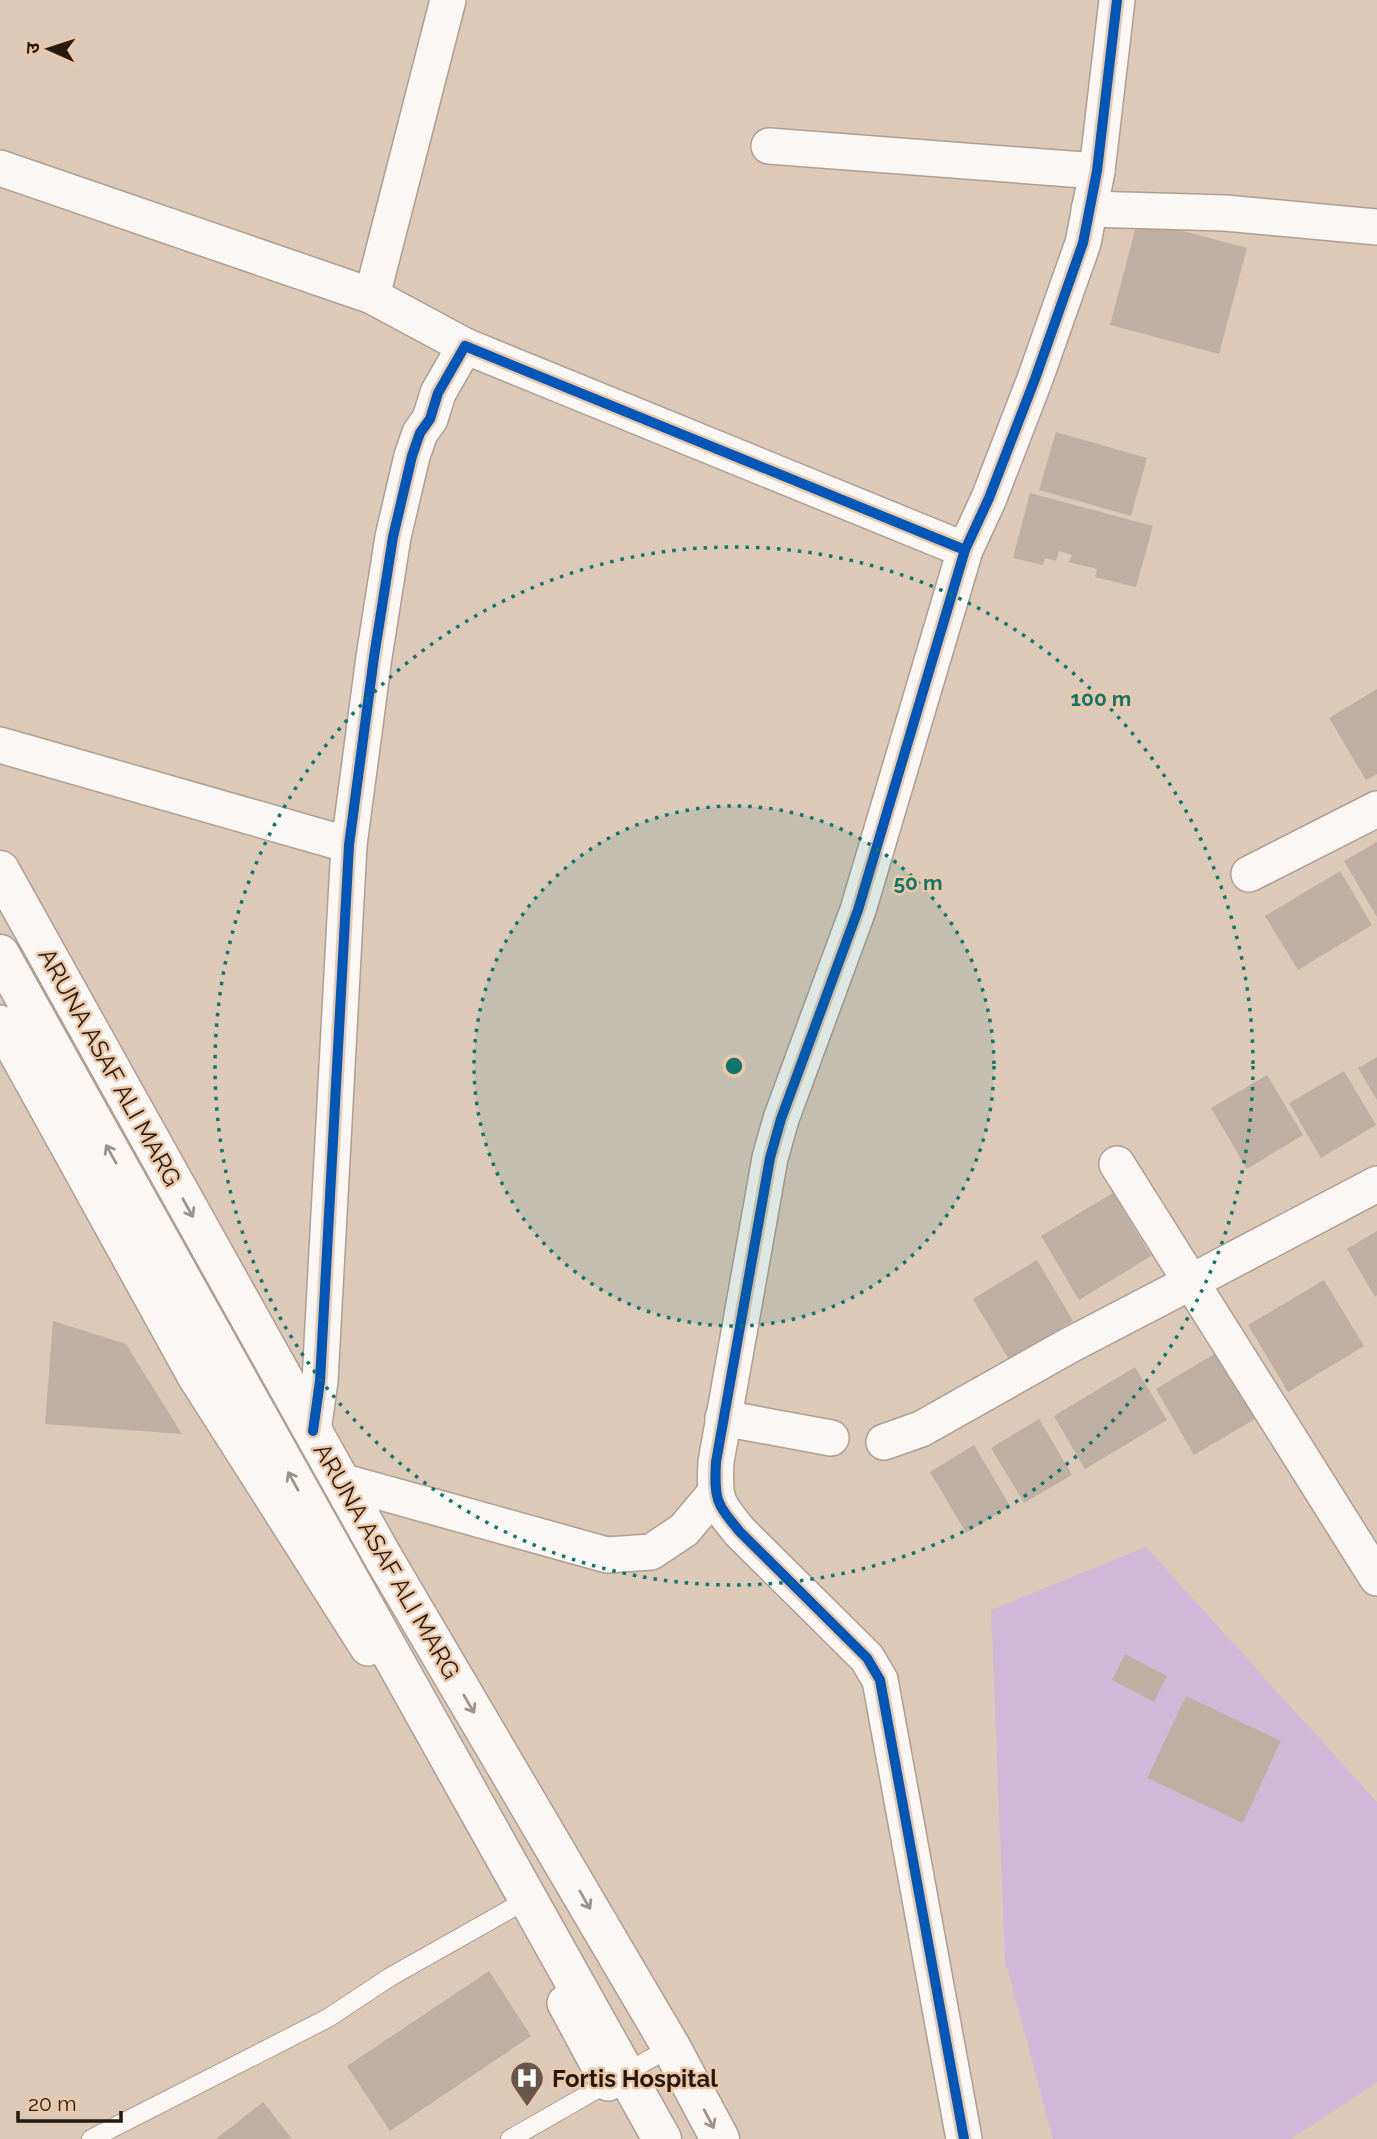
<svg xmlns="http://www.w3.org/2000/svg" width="1377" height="2139" font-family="Raleway,'Noto Sans Devanagari',sans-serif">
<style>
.green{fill:#d1b8d9}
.building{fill:#bfafa2}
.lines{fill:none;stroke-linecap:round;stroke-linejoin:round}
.service-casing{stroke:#ae9e91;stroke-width:20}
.minor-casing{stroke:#ae9e91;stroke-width:38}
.secondary-casing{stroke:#ae9e91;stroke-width:41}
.service{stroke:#faf7f4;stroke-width:18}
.minor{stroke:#faf7f4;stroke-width:35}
.secondary{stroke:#faf7f4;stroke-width:38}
.cycleway-casing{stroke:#ecc8a9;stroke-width:15}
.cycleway{stroke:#0057b8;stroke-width:10}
.oneway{stroke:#9b938c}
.ring{fill:none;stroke:#0f766e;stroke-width:3.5;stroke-dasharray:3.5 7}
.labels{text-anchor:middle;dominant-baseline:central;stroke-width:5;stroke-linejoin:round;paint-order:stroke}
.street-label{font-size:24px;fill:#26190e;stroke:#ecc8a9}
.poi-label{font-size:24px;font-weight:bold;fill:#26190e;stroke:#ecc8a9;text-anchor:start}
.centre{fill:#0f766e;stroke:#ecc8a9;stroke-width:3.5}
.ring-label{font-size:21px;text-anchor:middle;font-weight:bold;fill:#0f766e;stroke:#ecc8a9;stroke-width:5;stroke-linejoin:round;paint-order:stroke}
</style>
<rect width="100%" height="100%" fill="#ddc9b8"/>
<path class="green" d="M1146,1547l231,255v280l-86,57h-238l-48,-179 -14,-350z"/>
<g class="building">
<path d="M1138,219l109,29 -28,106 -109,-29z"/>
<path d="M1056,432l91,26 -16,58 -92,-26z"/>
<path d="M1030,493l123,33 -17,61 -41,-10 2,-8 -28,-7 3,-7 -13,-4 -3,10 -11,-3 -2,7 -30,-7z"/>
<path d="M1377,689v85l-11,6 -37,-62z"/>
<path d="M1377,842v75l-33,-56z"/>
<path d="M1340,871l32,54 -74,45 -33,-54z"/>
<path d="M1377,1057v43l-19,-32z"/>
<path d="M1344,1071l32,54 -55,33 -32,-55z"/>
<path d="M1267,1075l36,60 -56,34 -36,-61z"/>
<path d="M1113,1193l38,63 -72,44 -38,-64z"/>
<path d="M1377,1231v64l-2,2 -28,-48z"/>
<path d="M1037,1260l36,61 -64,39 -36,-61z"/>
<path d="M1324,1280l40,66 -76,46 -40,-67z"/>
<path d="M53,1321l73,23 56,90 -137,-10z"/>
<path d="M1226,1347l39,66 -71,42 -38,-66z"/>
<path d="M1135,1367l32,53 -82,49 -31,-53z"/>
<path d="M1039,1419l33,56 -48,28 -33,-55z"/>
<path d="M974,1445l36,61 -44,27 -36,-61z"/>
<path d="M1125,1654l42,22 -13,26 -42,-22z"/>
<path d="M1186,1696l95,45 -38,82 -96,-45z"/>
<path d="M489,1971l42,65 -141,95 -43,-65z"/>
<path d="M263,2102l29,37h-76z"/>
</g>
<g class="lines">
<g class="service-casing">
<g id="service">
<path d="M91,2139l237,-121 62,-41 124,-70"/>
<path d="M510,2139l161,-92"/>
</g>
</g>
<g class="minor-casing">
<g id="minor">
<path d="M769,146l328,25"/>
<path d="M0,168l372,128 93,50"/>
<path d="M1089,209l136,4 152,14"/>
<path d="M372,296l76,-296"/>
<path d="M0,745l349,100"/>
<path d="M1249,874l128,-65"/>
<path d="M0,1023l195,353 173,272"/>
<path d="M1377,1184l-186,98 186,296"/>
<path d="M723,1418l108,20"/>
<path d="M313,1431l7,-50 29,-536 25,-188 19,-120 19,-81 8,-23 10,-14 8,-26 27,-47 500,204"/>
<path d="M884,1442l37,-13 149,-84 121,-63 -74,-118"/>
<path d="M341,1481l266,74 44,-3 33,-22 31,-37"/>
<path d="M565,2003l43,80"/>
<path d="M964,2139l-84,-459 -13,-22 -127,-126c-24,-29 -26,-32 -24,-70l54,-304 11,-39 77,-209 107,-360 24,-52 46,-119 48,-136 14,-72 20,-171"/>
</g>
</g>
<g class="secondary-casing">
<g id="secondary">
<path d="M0,870l383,687 288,490 49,92"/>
<path d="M0,954l662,1185"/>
</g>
</g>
<use href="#service" class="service"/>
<use href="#minor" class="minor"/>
<use href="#secondary" class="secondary"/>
<g class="cycleway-casing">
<g id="cycleway">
<path d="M313,1431l7,-50 29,-536 25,-188 19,-120 19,-81 8,-23 10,-14 8,-26 27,-47 500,204"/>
<path d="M964,2139l-84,-459 -13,-22 -127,-126c-24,-29 -26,-32 -24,-70l54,-304 11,-39 77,-209 107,-360 24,-52 46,-119 48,-136 14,-72 20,-171"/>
</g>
</g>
<use href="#cycleway" class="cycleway"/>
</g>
<defs><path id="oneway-shaft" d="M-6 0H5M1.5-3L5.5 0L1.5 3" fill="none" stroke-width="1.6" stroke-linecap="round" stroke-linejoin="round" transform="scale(1.75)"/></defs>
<g class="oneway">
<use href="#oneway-shaft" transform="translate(111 1154) rotate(-119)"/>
<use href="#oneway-shaft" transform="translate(188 1208) rotate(61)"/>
<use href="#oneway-shaft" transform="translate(293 1481) rotate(-119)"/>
<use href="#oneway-shaft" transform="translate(469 1704) rotate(60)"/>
<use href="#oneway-shaft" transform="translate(585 1900) rotate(60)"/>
<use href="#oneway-shaft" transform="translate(709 2119) rotate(62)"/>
</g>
<circle cx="734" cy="1066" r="260" fill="#0f766e" fill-opacity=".12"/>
<g class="ring">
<circle cx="734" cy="1066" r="260"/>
<circle cx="734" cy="1066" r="519"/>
</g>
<defs>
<g id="hospital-pin" transform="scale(1.75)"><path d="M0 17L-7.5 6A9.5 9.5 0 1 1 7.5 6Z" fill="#66574a" stroke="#ecc8a9"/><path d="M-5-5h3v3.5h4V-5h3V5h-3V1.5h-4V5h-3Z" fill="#fff"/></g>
</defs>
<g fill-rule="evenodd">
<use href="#hospital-pin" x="527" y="2078"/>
</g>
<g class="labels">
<g class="street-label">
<text transform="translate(110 1067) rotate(61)">ARUNA ASAF ALI MARG</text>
<text transform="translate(387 1561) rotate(60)">ARUNA ASAF ALI MARG</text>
</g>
<g class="poi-label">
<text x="552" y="2078">Fortis Hospital</text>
</g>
</g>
<circle cx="734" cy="1066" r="10" class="centre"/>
<g class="ring-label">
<text x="1101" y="706">100 m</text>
<text x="918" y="890">50 m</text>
</g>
<g transform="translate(49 49) rotate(273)" stroke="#ecc8a9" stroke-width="5" paint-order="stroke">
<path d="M0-5L12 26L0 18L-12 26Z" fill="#26190e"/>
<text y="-10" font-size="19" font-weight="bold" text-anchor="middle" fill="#26190e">उ</text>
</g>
<path d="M18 2111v10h103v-10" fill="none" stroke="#26190e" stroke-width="3.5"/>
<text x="28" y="2111" font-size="21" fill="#26190e" stroke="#ecc8a9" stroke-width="5" paint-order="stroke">20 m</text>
</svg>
